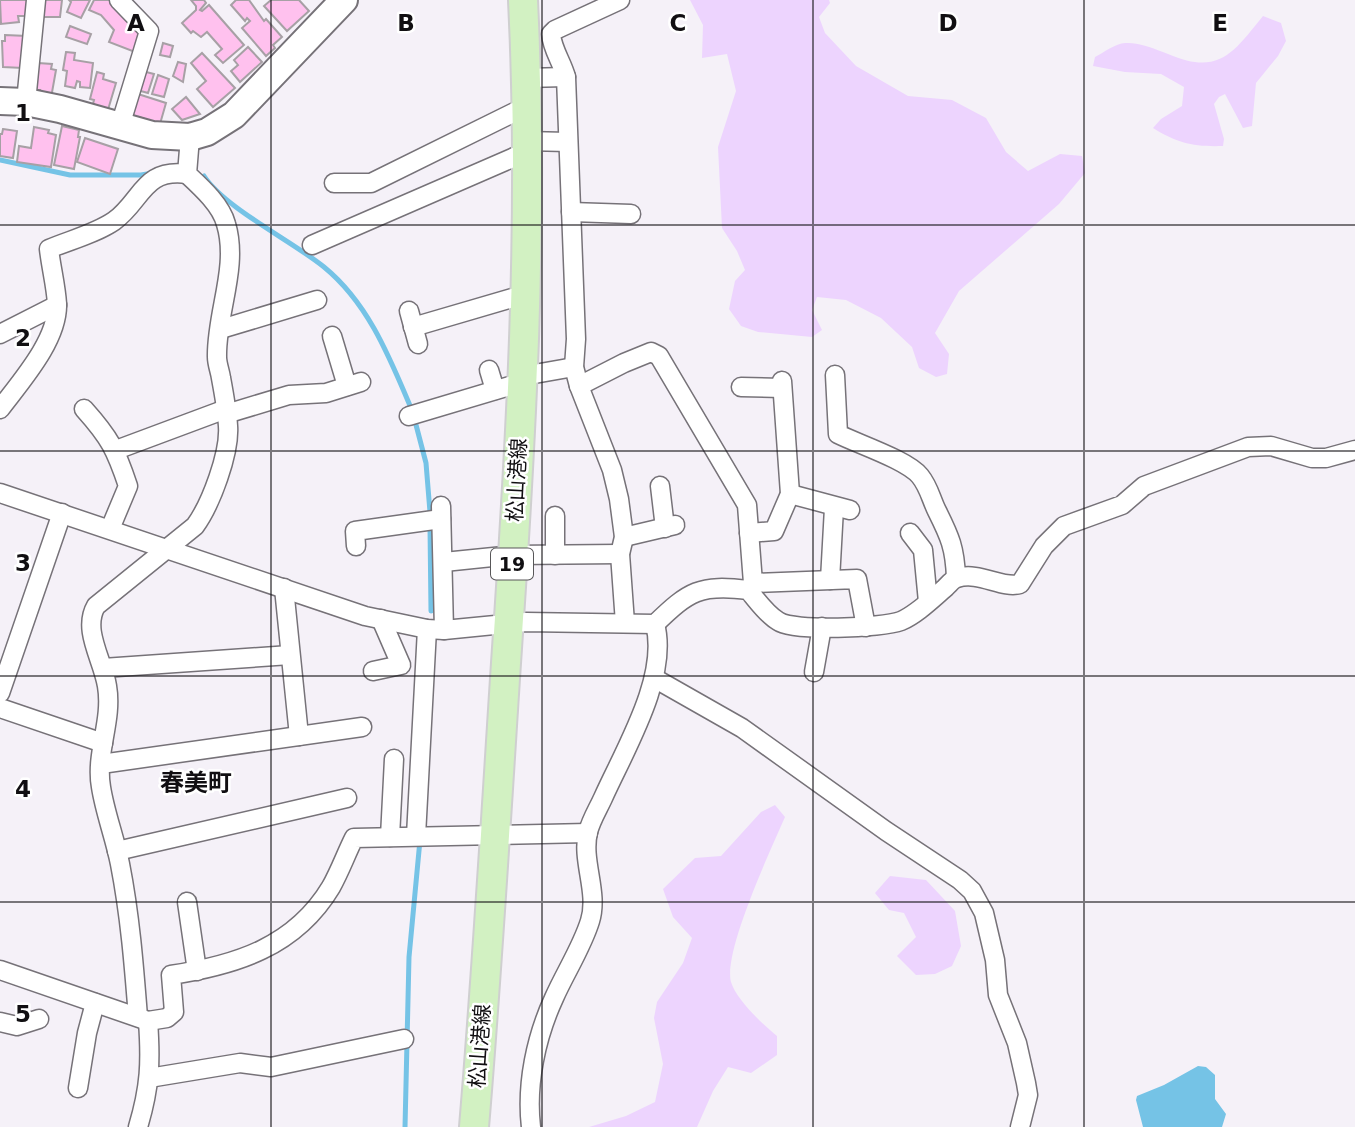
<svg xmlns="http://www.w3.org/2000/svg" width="1355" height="1127" font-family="'DejaVu Sans','Noto Sans JP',sans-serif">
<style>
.green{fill:#edd4fe}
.water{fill:#75c3e6}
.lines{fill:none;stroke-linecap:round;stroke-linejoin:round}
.stream{stroke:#75c3e6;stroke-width:5}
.building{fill:#ffc1ee;stroke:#a7a0a5;stroke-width:2}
.street-casing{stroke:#767278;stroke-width:21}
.secondary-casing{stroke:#767278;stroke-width:30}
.primary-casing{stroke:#cfcfd0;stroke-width:32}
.street{stroke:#fff;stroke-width:18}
.secondary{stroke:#fff;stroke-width:26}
.primary{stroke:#d2f1c2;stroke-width:28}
.grid{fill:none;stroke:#110f12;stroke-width:2;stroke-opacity:0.55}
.labels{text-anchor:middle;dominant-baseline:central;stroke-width:5;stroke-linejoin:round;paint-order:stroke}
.shield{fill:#fff;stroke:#585759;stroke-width:2}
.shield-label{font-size:19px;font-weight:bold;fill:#110f12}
.street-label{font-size:21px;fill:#110f12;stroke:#fff}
.quarter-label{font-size:24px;font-weight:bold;fill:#110f12;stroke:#fff}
.grid-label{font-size:23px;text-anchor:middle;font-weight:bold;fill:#110f12;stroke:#fff;stroke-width:5;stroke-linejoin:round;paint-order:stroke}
</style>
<rect width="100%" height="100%" fill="#f5f1f8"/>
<g class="green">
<path d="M690,0h139l1,3 -11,14 6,16 31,33 52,30 44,4 34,18 20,34 22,19 32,-17 22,2 3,17 -26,31 -100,87 -24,42 14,21 -2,20 -11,3 -17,-9 -7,-21 -31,-29 -35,-18 -29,-3 -5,13 10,20 -10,7 -54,-5 -17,-6 -12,-17 6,-28 10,-11 -8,-19 -15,-23 -4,-81 18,-56 -9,-37 -25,4 1,-33z"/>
<path d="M1263,16l18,7 5,18 -8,15 -22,27 -4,43 -9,2 -18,-34 -6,3 -5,7 10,35 -1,7c-29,1 -46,-3 -70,-18l8,-9 21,-13 2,-19 -23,-13 -36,-2 -32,-6 2,-9c8,-4 21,-14 30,-14 13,-1 31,6 43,11 51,22 65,-1 95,-38z"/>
<path d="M775,805l10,12c-14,32 -62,135 -54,165 5,17 32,43 46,54v19l-26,18 -23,-6 -15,24 -16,36h-108l37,-11 29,-14 8,-38 -9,-46 3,-16 26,-39 9,-25 -19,-21 -10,-28 32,-31 26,-2 40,-44z"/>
<path d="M890,876l36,4 29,31 6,35 -9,20 -17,8 -19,1 -19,-19 19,-19 -12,-24 -15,-3 -14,-17z"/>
</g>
<path class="water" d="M1198,1066l8,1 9,8v24l11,15 -4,13h-79l-7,-27 1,-4 27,-11z"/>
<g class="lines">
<g class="stream">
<path d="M0,160l70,15h71l12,-2"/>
<path d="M204,176c21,32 88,65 120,91 44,36 65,89 87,141"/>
<path d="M415,421l11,42 4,49"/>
<path d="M430,527l1,84"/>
<path d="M405,1127l4,-170 11,-117"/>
</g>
</g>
<g class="building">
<path d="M0,0h33v16h-15l1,6 -18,2z"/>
<path d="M42,0h20l-2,17h-17l-2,-2z"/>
<path d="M69,0h21l-9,18 -14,-6 4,-10z"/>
<path d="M94,0h19l33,30 -11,22 -26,-10 5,-12 -13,-15 -12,-5z"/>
<path d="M191,0h13l2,3 -6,7 2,1 7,-6 35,40 -21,18 -8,-8 7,-6 -15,-17 -6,5 -8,-6 -2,2 -9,-10 14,-13v-4z"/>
<path d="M236,0h13l15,21 2,-2 16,18 -9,8 2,3 -9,8 -24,-28 8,-7 -3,-3 -2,3 -14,-16z"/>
<path d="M271,0h28l10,11 -22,20 -23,-25z"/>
<path d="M70,26l21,8 -4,10 -21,-7z"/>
<path d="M5,35l22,1 -4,32 -20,-1 -1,-26h3z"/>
<path d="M163,43l10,3 -3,11 -10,-2z"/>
<path d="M248,47l14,15 -22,20 -9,-11 7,-6 -4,-5z"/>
<path d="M66,52l9,1 -1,7 19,3 -3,25 -10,-1v-5l-3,-1 -2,7 -10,-2 2,-15 -4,-1z"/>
<path d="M202,53l33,35 -22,19 -16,-18 9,-8 -15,-18z"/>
<path d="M178,62l8,2 -3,18 -10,-6z"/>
<path d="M38,63l14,1 -1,5 5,1 -5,28 -12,-2 1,-6h-4z"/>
<path d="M142,71l12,3 -6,19 -11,-3z"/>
<path d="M97,72l7,2 -1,5 13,4 -9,30 -10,-3 1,-4 -5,-2 1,-4 -4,-1z"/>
<path d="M158,75l11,4 -5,18 -12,-3z"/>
<path d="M138,94l28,9 -6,21 -21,-7 -1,4 -8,-2z"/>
<path d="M186,97l14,17 -18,6 -10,-11z"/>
<path d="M62,126l17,4 -1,7h2l-6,32 -20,-4z"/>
<path d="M34,127l15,3 -1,3 8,2 -5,32 -34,-5 2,-16 12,2z"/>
<path d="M3,129l14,2 -4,27 -13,-2v-22h2z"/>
<path d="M85,138l33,11 -8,25 -33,-12z"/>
</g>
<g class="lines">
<g class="street-casing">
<g id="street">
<path d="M119,0l30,31 -29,95"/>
<path d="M620,0l-65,30 -4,4c1,15 11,28 15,43l10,262 -2,28 5,19 33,84 7,29 5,38 -4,17 5,69"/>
<path d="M525,78l41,-1"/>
<path d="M26,102l10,-102"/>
<path d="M526,141l42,1"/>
<path d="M334,183h37l154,-76"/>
<path d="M571,212l60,2"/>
<path d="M312,245l214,-93"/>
<path d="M409,311l9,33"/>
<path d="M413,327l113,-33"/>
<path d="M221,329l96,-29"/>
<path d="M0,334l57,-29"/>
<path d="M332,336l15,50"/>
<path d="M489,370l6,20"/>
<path d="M835,375l3,59c20,10 69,26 82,42 9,11 11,23 17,35 13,26 18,37 19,67"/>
<path d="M523,376l51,-9"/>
<path d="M579,386l45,-23 27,-11 8,4 88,149 6,78 -5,7"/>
<path d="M741,387l41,1"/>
<path d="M0,409c21,-28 58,-69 57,-105 -1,-18 -6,-37 -8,-55 21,-9 46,-15 65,-28 28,-20 29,-53 73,-47"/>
<path d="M84,409c26,29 32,41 44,77l-18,43"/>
<path d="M226,414l63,-19 37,-2 35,-11"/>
<path d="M409,416l114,-34"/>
<path d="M116,450l110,-41"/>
<path d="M660,486l5,42"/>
<path d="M0,493l365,123 62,13 17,1 82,-8 129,2c34,-33 45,-40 93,-34 9,10 18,24 30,31 15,11 104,7 123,0 16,-7 31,-22 44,-33 3,-3 8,-9 12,-10 22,-7 45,11 63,6l24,-38 20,-20 58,-21 22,-19 104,-39 23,-1 41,12h14l29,-8"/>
<path d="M790,494l60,16"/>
<path d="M441,506l3,124"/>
<path d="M555,516v39"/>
<path d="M749,533l25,-2 16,-37 -8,-113"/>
<path d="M910,533l13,17 5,52"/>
<path d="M624,537l51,-12"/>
<path d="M356,546l-1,-15 86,-12"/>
<path d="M444,562l69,-7 107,-1"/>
<path d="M830,580l4,-72"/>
<path d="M753,583l104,-4 9,48"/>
<path d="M284,588l15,148"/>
<path d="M103,668l187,-13"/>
<path d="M373,671l28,-6 -20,-46"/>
<path d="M814,672l8,-45"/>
<path d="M654,678l88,50 144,103 74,49 12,11 12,22 11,47 3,35 19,48 9,40 2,12 -8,32"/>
<path d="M0,693l62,-180"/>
<path d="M0,708l103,35"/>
<path d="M101,764l261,-37"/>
<path d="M416,836l11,-207"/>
<path d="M390,837l4,-78"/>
<path d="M117,851l230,-53"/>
<path d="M187,902l10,69"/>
<path d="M0,970l148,51 19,-3 7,-6 -3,-37c65,-10 124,-28 160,-88 9,-16 15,-33 23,-49l234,-5"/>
<path d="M138,1017c-4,-51 -8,-102 -18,-153 -5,-26 -15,-51 -19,-77 -6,-34 12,-66 6,-101 -4,-26 -25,-56 -11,-80l99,-80c16,-22 35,-73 33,-100 -1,-16 -4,-32 -7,-48 -1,-7 -4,-14 -4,-21 -1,-44 22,-90 9,-133 -5,-19 -25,-37 -39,-50l3,-37"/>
<path d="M0,1022l17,4 22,-7"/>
<path d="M149,1078l91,-15 31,4 133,-28"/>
<path d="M78,1088l9,-55 8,-30"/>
<path d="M138,1127c12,-40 13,-65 10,-106"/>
<path d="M531,1127c-5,-43 5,-90 23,-129 11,-25 28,-51 36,-77 9,-29 -9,-60 -2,-89 3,-12 10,-23 15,-34 22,-49 66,-121 52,-174"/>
</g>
</g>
<g class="secondary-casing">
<path id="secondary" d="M0,101l26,1 34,7 92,26 38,2 17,-5 27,-17 110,-115"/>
</g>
<g class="primary-casing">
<path id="primary" d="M474,1127c13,-154 22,-309 32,-464 15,-221 28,-442 17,-663"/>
</g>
<use href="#street" class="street"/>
<use href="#secondary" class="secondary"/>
<use href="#primary" class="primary"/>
</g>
<path class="grid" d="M271,0v1127M542,0v1127M813,0v1127M1084,0v1127M0,225h1355M0,451h1355M0,676h1355M0,902h1355"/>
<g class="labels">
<rect class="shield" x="491" y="548.5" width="42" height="31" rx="5"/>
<g class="shield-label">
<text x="512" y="564">19</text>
</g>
<g class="street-label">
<text transform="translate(517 480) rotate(-87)">松山港線</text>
<text transform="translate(480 1046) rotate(-86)">松山港線</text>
</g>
<g class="quarter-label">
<text x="196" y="783">春美町</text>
</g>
</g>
<g class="grid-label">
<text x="136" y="31">A</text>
<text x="406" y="31">B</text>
<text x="678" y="31">C</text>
<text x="948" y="31">D</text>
<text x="1220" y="31">E</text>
<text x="23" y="121">1</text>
<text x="23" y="346">2</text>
<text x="23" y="571">3</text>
<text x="23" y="797">4</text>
<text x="23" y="1022">5</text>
</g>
</svg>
